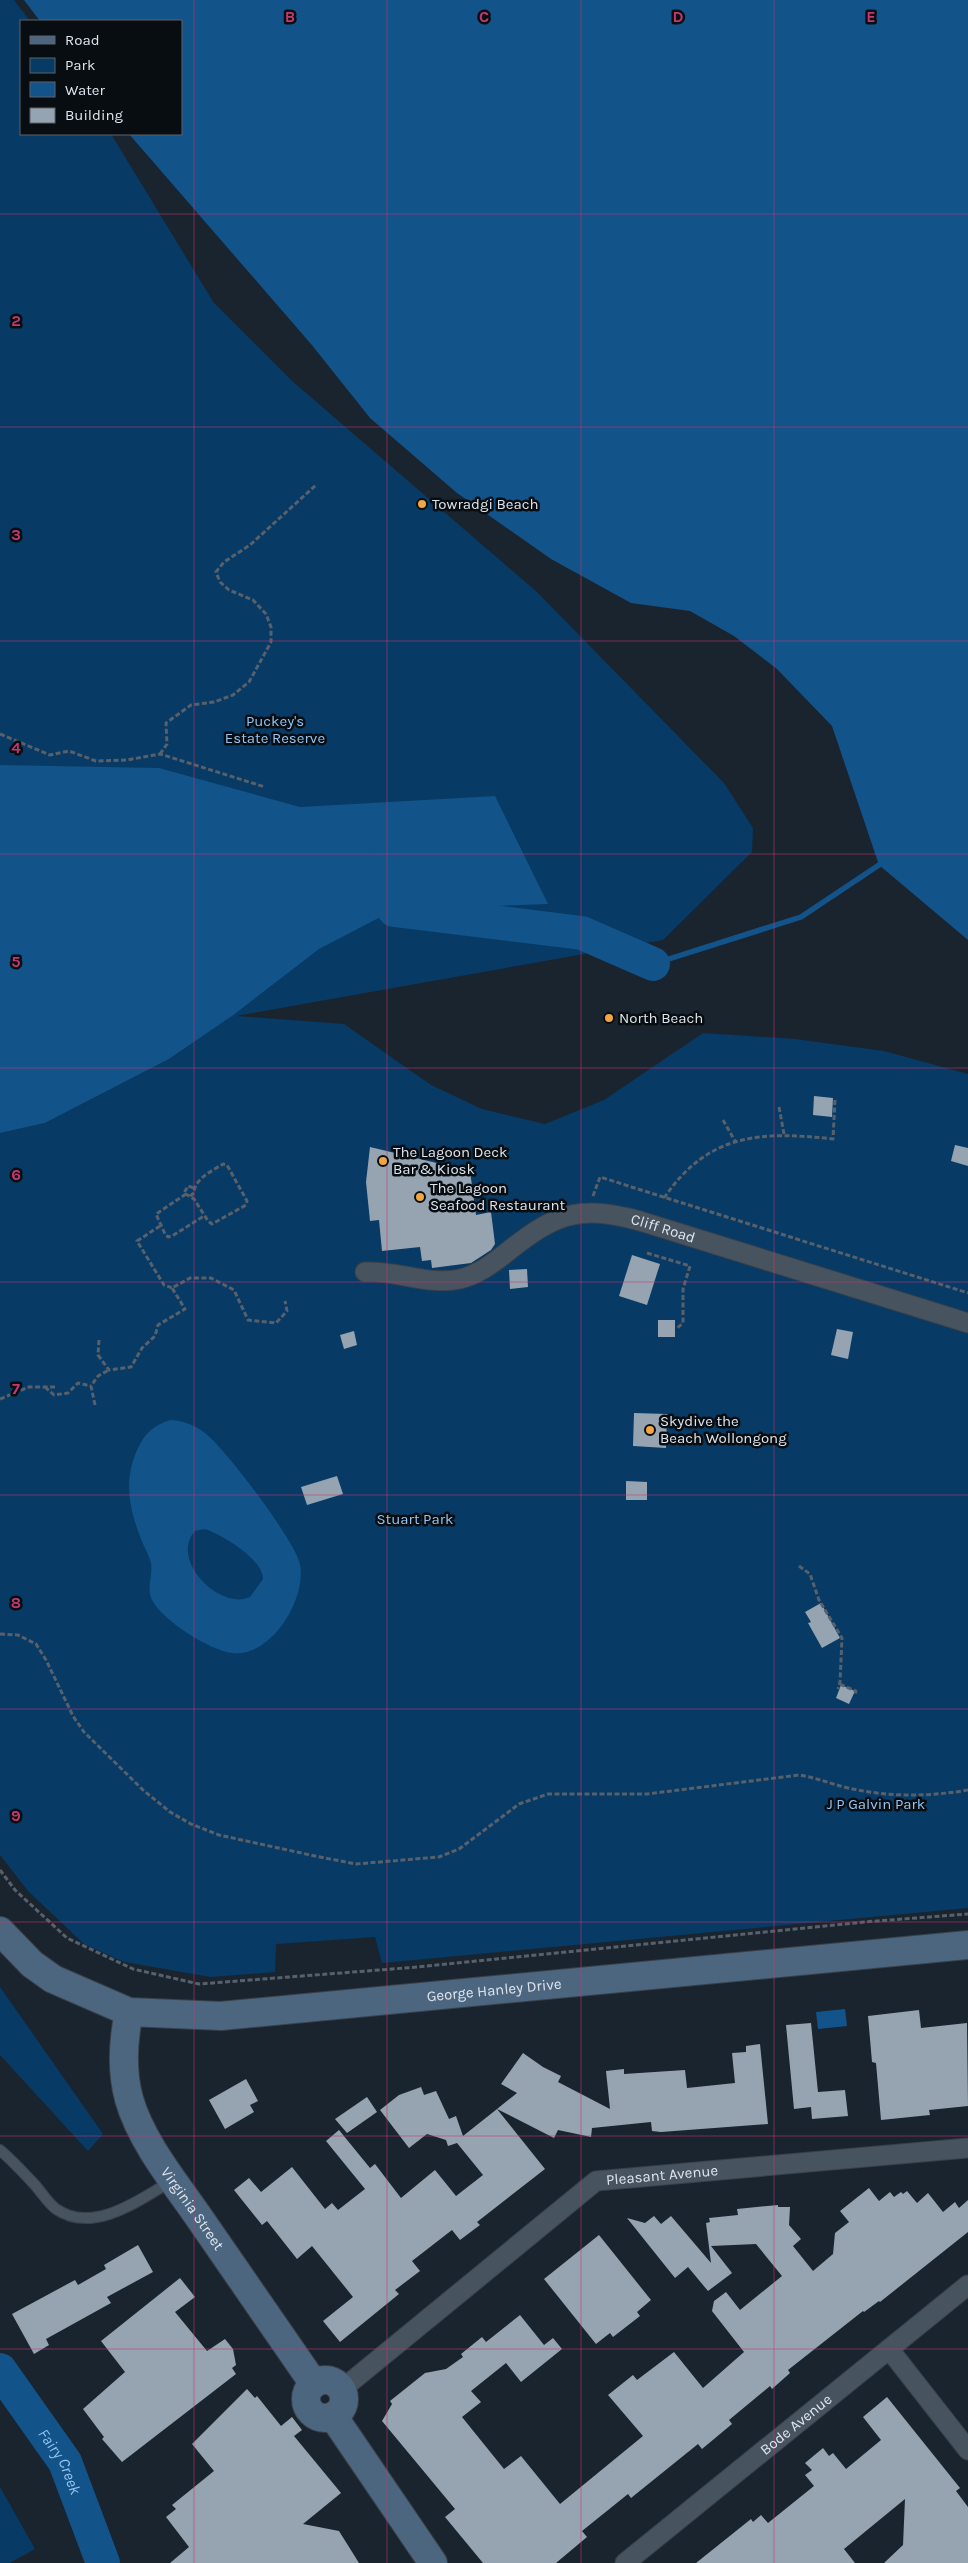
<svg xmlns="http://www.w3.org/2000/svg" width="968" height="2563" font-family="Karla,sans-serif">
<style>
.green{fill:#073a64}
.water{fill:#125389;fill-rule:evenodd}
.lines{fill:none;stroke-linecap:round;stroke-linejoin:round}
.stream{stroke:#125389;stroke-width:5.5}
.river{stroke:#125389;stroke-width:34}
.building{fill:#96a4b1}
.lane-casing{stroke:#39414a;stroke-width:12}
.street-casing{stroke:#39414a;stroke-width:21}
.secondary-casing{stroke:#39414a;stroke-width:30}
.path{stroke:#58616b;stroke-width:3;stroke-dasharray:5 2.5;stroke-linecap:butt}
.lane{stroke:#47535f;stroke-width:10}
.street{stroke:#47535f;stroke-width:19}
.secondary{stroke:#4c6680;stroke-width:28}
.grid{fill:none;stroke:#c63771;stroke-width:1;stroke-opacity:0.55}
.poi-dot{fill:#f2a541;stroke:#080d12;stroke-width:2}
.labels{text-anchor:middle;dominant-baseline:central;stroke-width:5;stroke-linejoin:round;paint-order:stroke}
.poi-label{font-size:15px;fill:#dfe5ed;stroke:#080d12;text-anchor:start}
.park-label{font-size:15px;fill:#95c4f3;stroke:#080d12}
.street-label{font-size:15px;fill:#dfe5ed;stroke:#080d12}
.water-label{font-size:16px;font-style:italic;fill:#94c3f2;stroke:#080d12}
.grid-label{font-size:16px;text-anchor:middle;font-weight:bold;fill:#c63771;stroke:#080d12;stroke-width:5;stroke-linejoin:round;paint-order:stroke}
</style>
<rect width="100%" height="100%" fill="#1a242f"/>
<g class="green">
<path d="M0,0h14l16,21h-9v113h90l103,169 77,77 246,212 187,191 29,45 -1,24 -89,88 -427,76 108,8 87,61 51,24 63,15 59,-24 99,-67 92,6 89,12 84,23v834l-586,55 -7,-26 -99,7 -1,28 -64,5 -87,-15 -40,-18 -56,-53 -28,-36v-722l45,-10 124,-64 61,-42 -230,40z"/>
<path d="M0,1987l103,147 -15,17 -88,-96z"/>
<path d="M0,2487l35,62 -25,14h-10z"/>
</g>
<g class="water">
<path d="M24,0h944v940l-89,-75 -47,-139 -55,-57 -43,-33 -44,-25 -59,-8 -80,-44 -94,-66 -87,-75 -59,-74 -182,-210h52v-113h-141z"/>
<path d="M0,765l159,3 141,39 195,-11 53,108 -154,6 -75,39 -87,67 -63,43 -124,64 -45,10z"/>
<path d="M171,1420c13,1 24,5 34,13 21,16 90,108 95,131 5,26 -13,62 -33,77 -9,8 -23,14 -35,12 -23,-3 -69,-32 -80,-53 -6,-13 1,-24 -1,-37 -2,-8 -7,-16 -10,-24 -12,-31 -18,-59 -3,-91 7,-15 17,-24 33,-28zM205,1529c17,6 58,30 58,50l-13,18c-30,14 -81,-37 -55,-66z"/>
<path d="M845,2009l2,17 -29,3 -2,-17z"/>
</g>
<g class="lines">
<path class="stream" d="M653,964l148,-47 78,-52"/>
<g class="river">
<path d="M380,865l14,45 188,23 71,31"/>
<path id="s1" d="M0,2370l65,92 38,101"/>
</g>
</g>
<g class="building">
<path d="M814,1096l19,2 -1,19 -19,-2z"/>
<path d="M955,1145l13,3v18l-17,-5z"/>
<path d="M370,1147l100,24 6,44 15,-3 4,32 -4,6 -20,13 -39,5 -1,-8 -9,1 -2,-14 -38,4 -3,-31 -9,1 -4,-39z"/>
<path d="M632,1255l28,9 -13,41 -28,-9z"/>
<path d="M527,1269l1,18 -18,2 -1,-19z"/>
<rect x="658" y="1320" width="17" height="17"/>
<path d="M837,1329l16,3 -5,27 -17,-4z"/>
<path d="M354,1331l3,14 -13,4 -4,-14z"/>
<path d="M634,1413l33,1 -1,34 -33,-2z"/>
<path d="M337,1476l6,18 -36,11 -6,-18z"/>
<path d="M626,1481l21,1v18h-21z"/>
<path d="M821,1603l19,35 -18,10 -14,-25 3,-1 -6,-10z"/>
<path d="M841,1685l14,6 -6,13 -13,-6z"/>
<path d="M919,2010l2,18 46,-5 1,83 -39,4 1,5 -49,5 -5,-57 -4,-1 -4,-46z"/>
<path d="M811,2023l7,69 27,-2 3,26 -36,3 -1,-12 -17,2 -8,-84z"/>
<path d="M760,2044l8,80 -107,8 -9,-1 -1,-9 -59,6 -1,9 -33,-7 -4,8 -57,-29 20,-16 -16,-9 22,-31 20,14 18,9 -3,6 52,27 -4,-38 18,-2v5l61,-4 2,18 48,-5 -3,-30 14,-1v-6z"/>
<path d="M246,2079l12,22 -8,4 4,7 -29,17 -16,-29z"/>
<path d="M421,2087l3,8 12,-4 13,28 7,-3 7,20 34,-27 48,60 -68,53 3,3 -20,15 -8,-10 -40,31 8,10 -25,19 4,4 -59,48 -17,-21 30,-24 -41,-51 -15,13 -30,-38 -5,4 -28,-35 15,-12 12,14 31,-25 33,42 7,-6 6,7 27,-21 -39,-48 13,-11 31,38 5,-4 26,34 34,-28 21,26 27,-21 -26,-32 -9,3 -2,-6 -19,-6 -18,14 -29,-38 19,-15z"/>
<path d="M367,2097l10,15 -30,21 -12,-14z"/>
<path d="M869,2188l10,13 11,-9 4,5 7,-5 2,2 4,-3 10,12 11,-10 15,19 12,-10 4,6 9,-8v32l-88,70 -1,-1 -15,11 -1,-1 -75,59 2,3 -18,16 -2,-3 -41,34 3,4 -30,25 -4,-5 -67,54 -3,-4 -46,37 5,6 -31,26h-73l-38,-46 10,-8 -73,-88 10,-17 -2,-3 35,-28 21,-4 17,-12 -2,-3 21,-17 4,5 34,-27 24,30 9,-7 9,11 -41,33 -15,-19 -35,28 10,11 -19,15 42,52 17,-13 39,48 83,-68 -35,-41 25,-20 4,5 37,-28 29,36 41,-36 -32,-41 2,-10 12,-9 14,18 42,-34 -26,-32 -45,2 21,27 -24,18 -20,-24 -13,11 -48,-60 18,5 9,-7 7,8 10,-8 40,47 -5,-40 4,-1 -1,-4 29,-3 -1,-6 41,-4v2h12l-1,18 12,14 -8,7 20,25 20,-17 2,-21 14,-11 -9,-11z"/>
<path d="M599,2235l52,65 -14,12 3,4 -27,21 -3,-4 -14,11 -52,-65z"/>
<path d="M138,2245l15,27 -46,25 4,6 -65,36 3,6 -15,9 -22,-40 63,-34 3,5 28,-16 -2,-4z"/>
<path d="M180,2278l15,19 -20,15 32,39 18,-12 8,10 3,16 -4,3 4,6 -114,88 -20,-23 2,-2 -21,-28 42,-37 -24,-31z"/>
<path d="M247,2389l8,9 2,-2 24,30 11,-9 10,13 -8,6 47,57 -38,31 36,7 20,32h-189l19,-16 -23,-30 10,-8 -4,-4 42,-34 -22,-27z"/>
<path d="M887,2397l73,91 -4,3 12,16v56h-84l19,-18 2,-46 -61,50 11,14h-159l55,-44 2,3 8,-7 7,8 46,-37 -9,-11 7,-5 -7,-7 18,-15 6,8 4,-3 13,16 35,-29 -18,-23z"/>
</g>
<g class="lines">
<g class="lane-casing">
<path id="lane" d="M0,2150c13,11 24,23 35,35 7,8 13,18 21,24 37,26 85,-10 117,-29"/>
</g>
<g class="street-casing">
<g id="street">
<path id="s2" d="M365,1272c32,-2 63,14 95,7 17,-4 32,-15 46,-26 49,-39 71,-49 134,-32l328,102"/>
<path d="M889,2349l79,101"/>
<path id="s3" d="M341,2390l255,-209 372,-33"/>
<path id="s4" d="M625,2563l343,-278"/>
</g>
</g>
<g class="secondary-casing">
<g id="secondary">
<path id="s5" d="M0,1931l32,33 21,15 76,33 92,4 747,-71"/>
<path id="s6" d="M129,2012c-6,29 -8,58 0,87 12,42 44,81 69,117 39,56 77,112 116,168"/>
<circle cx="325" cy="2399" r="19"/>
<path d="M333,2416l100,147"/>
</g>
</g>
<g class="path">
<path d="M0,734l50,21 19,-4 27,10 31,-1 33,-6 105,33"/>
<path d="M160,754l7,-10 -1,-21 25,-18 23,-3 19,-7 16,-13 22,-40v-15l-5,-13 -13,-14 -24,-10 -9,-8 -4,-10 8,-10 26,-17 66,-60"/>
<path d="M779,1107l5,27"/>
<path d="M723,1120l12,21"/>
<path d="M186,1194l-30,20 9,20 3,3 4,-1 32,-20"/>
<path d="M190,1196l4,-3c0,-14 18,-22 29,-29l4,1 20,36 -1,4 -34,19 -4,-3 -14,-22 -10,-6 4,-7 6,2"/>
<path d="M593,1196l7,-19 368,116"/>
<path d="M664,1198c44,-65 97,-67 169,-59l2,-39"/>
<path d="M160,1226l-23,15 27,44 8,3"/>
<path d="M647,1253l43,13 -7,23v34l-7,6"/>
<path d="M99,1340l-1,15 11,15 22,-3 11,-19 13,-12 3,-11 27,-16 -13,-21 18,-10h21l23,12 14,30 28,3 11,-12 -2,-10"/>
<path d="M45,1387l9,8 14,-2 10,-10 13,3"/>
<path d="M0,1399l29,-12h26"/>
<path d="M95,1405l-4,-19 7,-10 11,-6"/>
<path d="M799,1566l11,8 9,26 23,38 -2,44 -2,7"/>
<path d="M0,1634l18,1 18,9 10,16 27,56 11,16 59,58 27,22 21,12 28,11 96,21 41,8 83,-7 20,-8 60,-45 29,-10h99l152,-19c19,3 32,9 49,13 39,9 80,9 120,2"/>
<path d="M840,1684l16,7 -1,5"/>
<path d="M0,1870l15,20 52,48 66,31 66,15 219,-17 446,-45 104,-8"/>
</g>
<use href="#lane" class="lane"/>
<use href="#street" class="street"/>
<use href="#secondary" class="secondary"/>
</g>
<path class="grid" d="M194,0v2563M387,0v2563M581,0v2563M774,0v2563M0,214h968M0,427h968M0,641h968M0,854h968M0,1068h968M0,1282h968M0,1495h968M0,1709h968M0,1922h968M0,2136h968M0,2349h968"/>
<g class="poi-dot">
<circle cx="422" cy="504" r="5"/>
<circle cx="609" cy="1018" r="5"/>
<circle cx="383" cy="1161" r="5"/>
<circle cx="420" cy="1197" r="5"/>
<circle cx="650" cy="1430" r="5"/>
</g>
<g class="labels">
<g class="poi-label">
<text x="432" y="504">Towradgi Beach</text>
<text x="619" y="1018">North Beach</text>
<text x="393" y="1152">The Lagoon Deck<tspan x="393" dy="17">Bar &amp; Kiosk</tspan></text>
<text x="430" y="1188">The Lagoon<tspan x="430" dy="17">Seafood Restaurant</tspan></text>
<text x="660" y="1421">Skydive the<tspan x="660" dy="17">Beach Wollongong</tspan></text>
</g>
<g class="park-label">
<text x="275" y="721">Puckey's<tspan x="275" dy="17">Estate Reserve</tspan></text>
<text x="415" y="1519">Stuart Park</text>
<text x="876" y="1804">J P Galvin Park</text>
</g>
<g class="street-label">
<text stroke="none"><textPath href="#s2" startOffset="319">Cliff Road</textPath></text>
<text stroke="none"><textPath href="#s5" startOffset="521">George Hanley Drive</textPath></text>
<text stroke="none"><textPath href="#s3" startOffset="396">Pleasant Avenue</textPath></text>
<text stroke="none"><textPath href="#s6" startOffset="215">Virginia Street</textPath></text>
<text stroke="none"><textPath href="#s4" startOffset="220">Bode Avenue</textPath></text>
</g>
<g class="water-label">
<text stroke="none"><textPath href="#s1" startOffset="110">Fairy Creek</textPath></text>
</g>
</g>
<g class="grid-label">
<text x="290" y="22">B</text>
<text x="484" y="22">C</text>
<text x="678" y="22">D</text>
<text x="871" y="22">E</text>
<text x="16" y="326">2</text>
<text x="16" y="540">3</text>
<text x="16" y="753">4</text>
<text x="16" y="967">5</text>
<text x="16" y="1180">6</text>
<text x="16" y="1394">7</text>
<text x="16" y="1608">8</text>
<text x="16" y="1821">9</text>
</g>
<rect x="20" y="20" width="162" height="115" fill="#080d12" stroke="#5e636a"/>
<rect x="30" y="36" width="25" height="8" fill="#4c6680" stroke="#5e636a"/>
<text x="65" y="45" font-size="15" fill="#dfe5ed">Road</text>
<rect x="30" y="58" width="25" height="15" fill="#073a64" stroke="#5e636a"/>
<text x="65" y="70" font-size="15" fill="#dfe5ed">Park</text>
<rect x="30" y="82" width="25" height="15" fill="#125389" stroke="#5e636a"/>
<text x="65" y="95" font-size="15" fill="#dfe5ed">Water</text>
<rect x="30" y="108" width="25" height="15" fill="#96a4b1" stroke="#5e636a"/>
<text x="65" y="120" font-size="15" fill="#dfe5ed">Building</text>
</svg>
